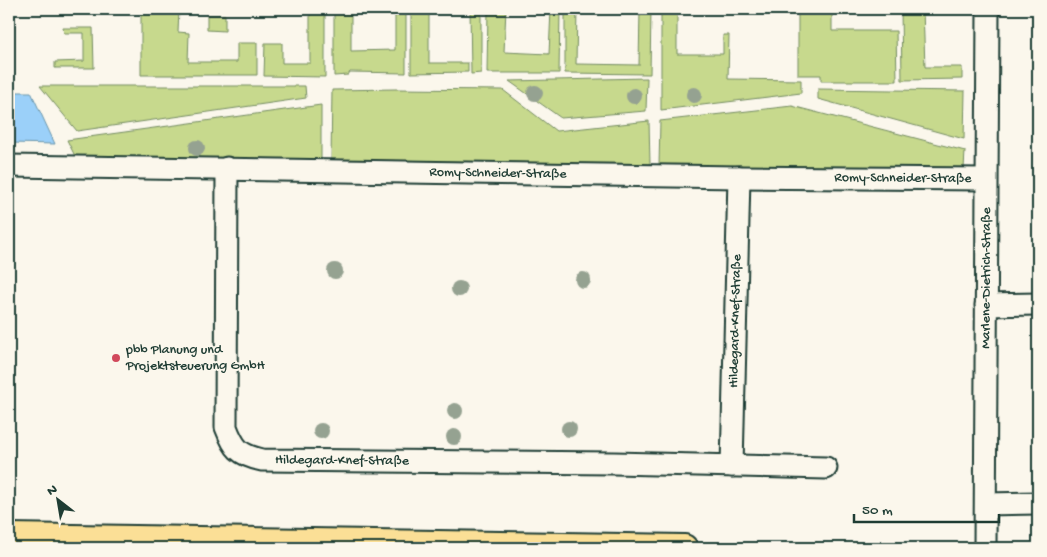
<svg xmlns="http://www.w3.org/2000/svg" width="1047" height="557" font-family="'Gochi Hand',sans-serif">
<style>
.green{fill:#c7d98d;stroke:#738b60}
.water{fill:#9bd0f9;stroke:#6995aa}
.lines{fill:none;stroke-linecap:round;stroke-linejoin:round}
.minor-casing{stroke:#1f3d34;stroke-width:25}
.major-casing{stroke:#1f3d34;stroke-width:30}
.minor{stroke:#fbf7ec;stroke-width:21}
.major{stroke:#fbdf96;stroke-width:26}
.tree{fill:#95a291}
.poi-dot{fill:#d1495b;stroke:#fbf7ec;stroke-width:2}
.labels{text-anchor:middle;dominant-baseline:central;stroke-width:4;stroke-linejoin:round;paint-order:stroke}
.street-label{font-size:14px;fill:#1f3d34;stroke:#fbf7ec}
.poi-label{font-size:14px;fill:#1f3d34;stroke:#fbf7ec;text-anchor:start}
</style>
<rect width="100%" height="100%" fill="#fbf7ec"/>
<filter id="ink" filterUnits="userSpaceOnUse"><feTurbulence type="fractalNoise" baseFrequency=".02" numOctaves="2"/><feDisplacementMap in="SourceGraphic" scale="10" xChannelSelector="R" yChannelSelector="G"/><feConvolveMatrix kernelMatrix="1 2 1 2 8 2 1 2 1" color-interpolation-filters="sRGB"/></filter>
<g filter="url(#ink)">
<g class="green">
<path d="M141,9h38l-1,23 11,1 -1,29h49v-19h20v32h-116z"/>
<path d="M310,9h15v68l-61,-1 1,-33h17v20h28z"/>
<path d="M334,9h17v42l44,-1v-41h11v64l-56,-1 -2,3 -14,1z"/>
<path d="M411,9h11v5l7,-1v50h39v9l-57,1z"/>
<path d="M470,9h11v64l-10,1z"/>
<path d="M488,9h18l-2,43 45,2 2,-45h9l-1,64h-72z"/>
<path d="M565,9h12l-1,55 63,1 1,-56h11l-1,65 -85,-1z"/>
<path d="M661,9h16v45h46v-19h6l-1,44 73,1v13l-140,17z"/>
<path d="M798,9h34v22h64l1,50h-76v-6h-23z"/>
<path d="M901,9h22l2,58h37v12l-60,1z"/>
<path d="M207,15h18v16l-18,-1z"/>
<path d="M63,28h30l1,40h-39v-6l29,-1v-28h-20z"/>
<path d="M647,78l-1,33 -85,7 -52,-37z"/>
<path d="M40,86h265l1,12 -229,33z"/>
<path d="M396,89l107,1 53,41 93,-10 1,44 -319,-4 1,-71z"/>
<path d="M818,89l147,2 -1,48 -146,-40z"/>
<path d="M321,105v56l-245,-3 -9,-18z"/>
<path d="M792,106l173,45 -1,18 -305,-3 1,-45z"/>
</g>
<path class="water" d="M10,92h21l24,52 -44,-1z"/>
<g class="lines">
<g class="minor-casing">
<g id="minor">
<path id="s1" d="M9,166l730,11 247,2"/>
<path id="s2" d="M227,168l-1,259c8,21 13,28 36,33l352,3 212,5"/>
<path d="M986,305l52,-1"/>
<path id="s3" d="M732,466l7,-289"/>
<path d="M986,504l52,-1"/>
<path id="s4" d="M985,548l3,-539"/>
</g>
</g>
<g class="major-casing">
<path id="major" d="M9,537l675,11"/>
</g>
<use href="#minor" class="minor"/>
<use href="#major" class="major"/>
</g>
<g class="tree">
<circle cx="535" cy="93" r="8"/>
<circle cx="694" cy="95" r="8"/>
<circle cx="634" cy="96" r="8"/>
<circle cx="197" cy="148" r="8"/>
<circle cx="335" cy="271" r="8"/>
<circle cx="583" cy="280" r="8"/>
<circle cx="459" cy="289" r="8"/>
<circle cx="455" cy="411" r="8"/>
<circle cx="569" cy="429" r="8"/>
<circle cx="321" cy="431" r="8"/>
<circle cx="454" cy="437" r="8"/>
</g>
</g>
<circle class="poi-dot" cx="116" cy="358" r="5"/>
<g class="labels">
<g class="street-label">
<text stroke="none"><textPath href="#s1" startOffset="489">Romy-Schneider-Straße</textPath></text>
<text stroke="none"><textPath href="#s1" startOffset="894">Romy-Schneider-Straße</textPath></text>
<text stroke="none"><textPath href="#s4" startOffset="270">Marlene-Dietrich-Straße</textPath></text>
<text stroke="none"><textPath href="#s3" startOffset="145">Hildegard-Knef-Straße</textPath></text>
<text stroke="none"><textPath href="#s2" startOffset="391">Hildegard-Knef-Straße</textPath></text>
</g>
<g class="poi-label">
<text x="126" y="350">pbb Planung und<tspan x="126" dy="16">Projektsteuerung GmbH</tspan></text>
</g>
</g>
<rect width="1047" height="557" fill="none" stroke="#fbf7ec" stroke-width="30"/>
<rect x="15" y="15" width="1017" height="527" fill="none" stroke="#1f3d34" stroke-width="2" filter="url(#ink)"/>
<g transform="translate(58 500) rotate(329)" stroke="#fbf7ec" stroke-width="4" paint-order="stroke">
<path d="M0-4L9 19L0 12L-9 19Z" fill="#1f3d34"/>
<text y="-8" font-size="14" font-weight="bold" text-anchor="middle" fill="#1f3d34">N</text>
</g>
<path d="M854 514v8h145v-8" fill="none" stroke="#1f3d34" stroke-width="2.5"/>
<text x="862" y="514" font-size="15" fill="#1f3d34" stroke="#fbf7ec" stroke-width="4" paint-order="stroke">50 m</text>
</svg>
